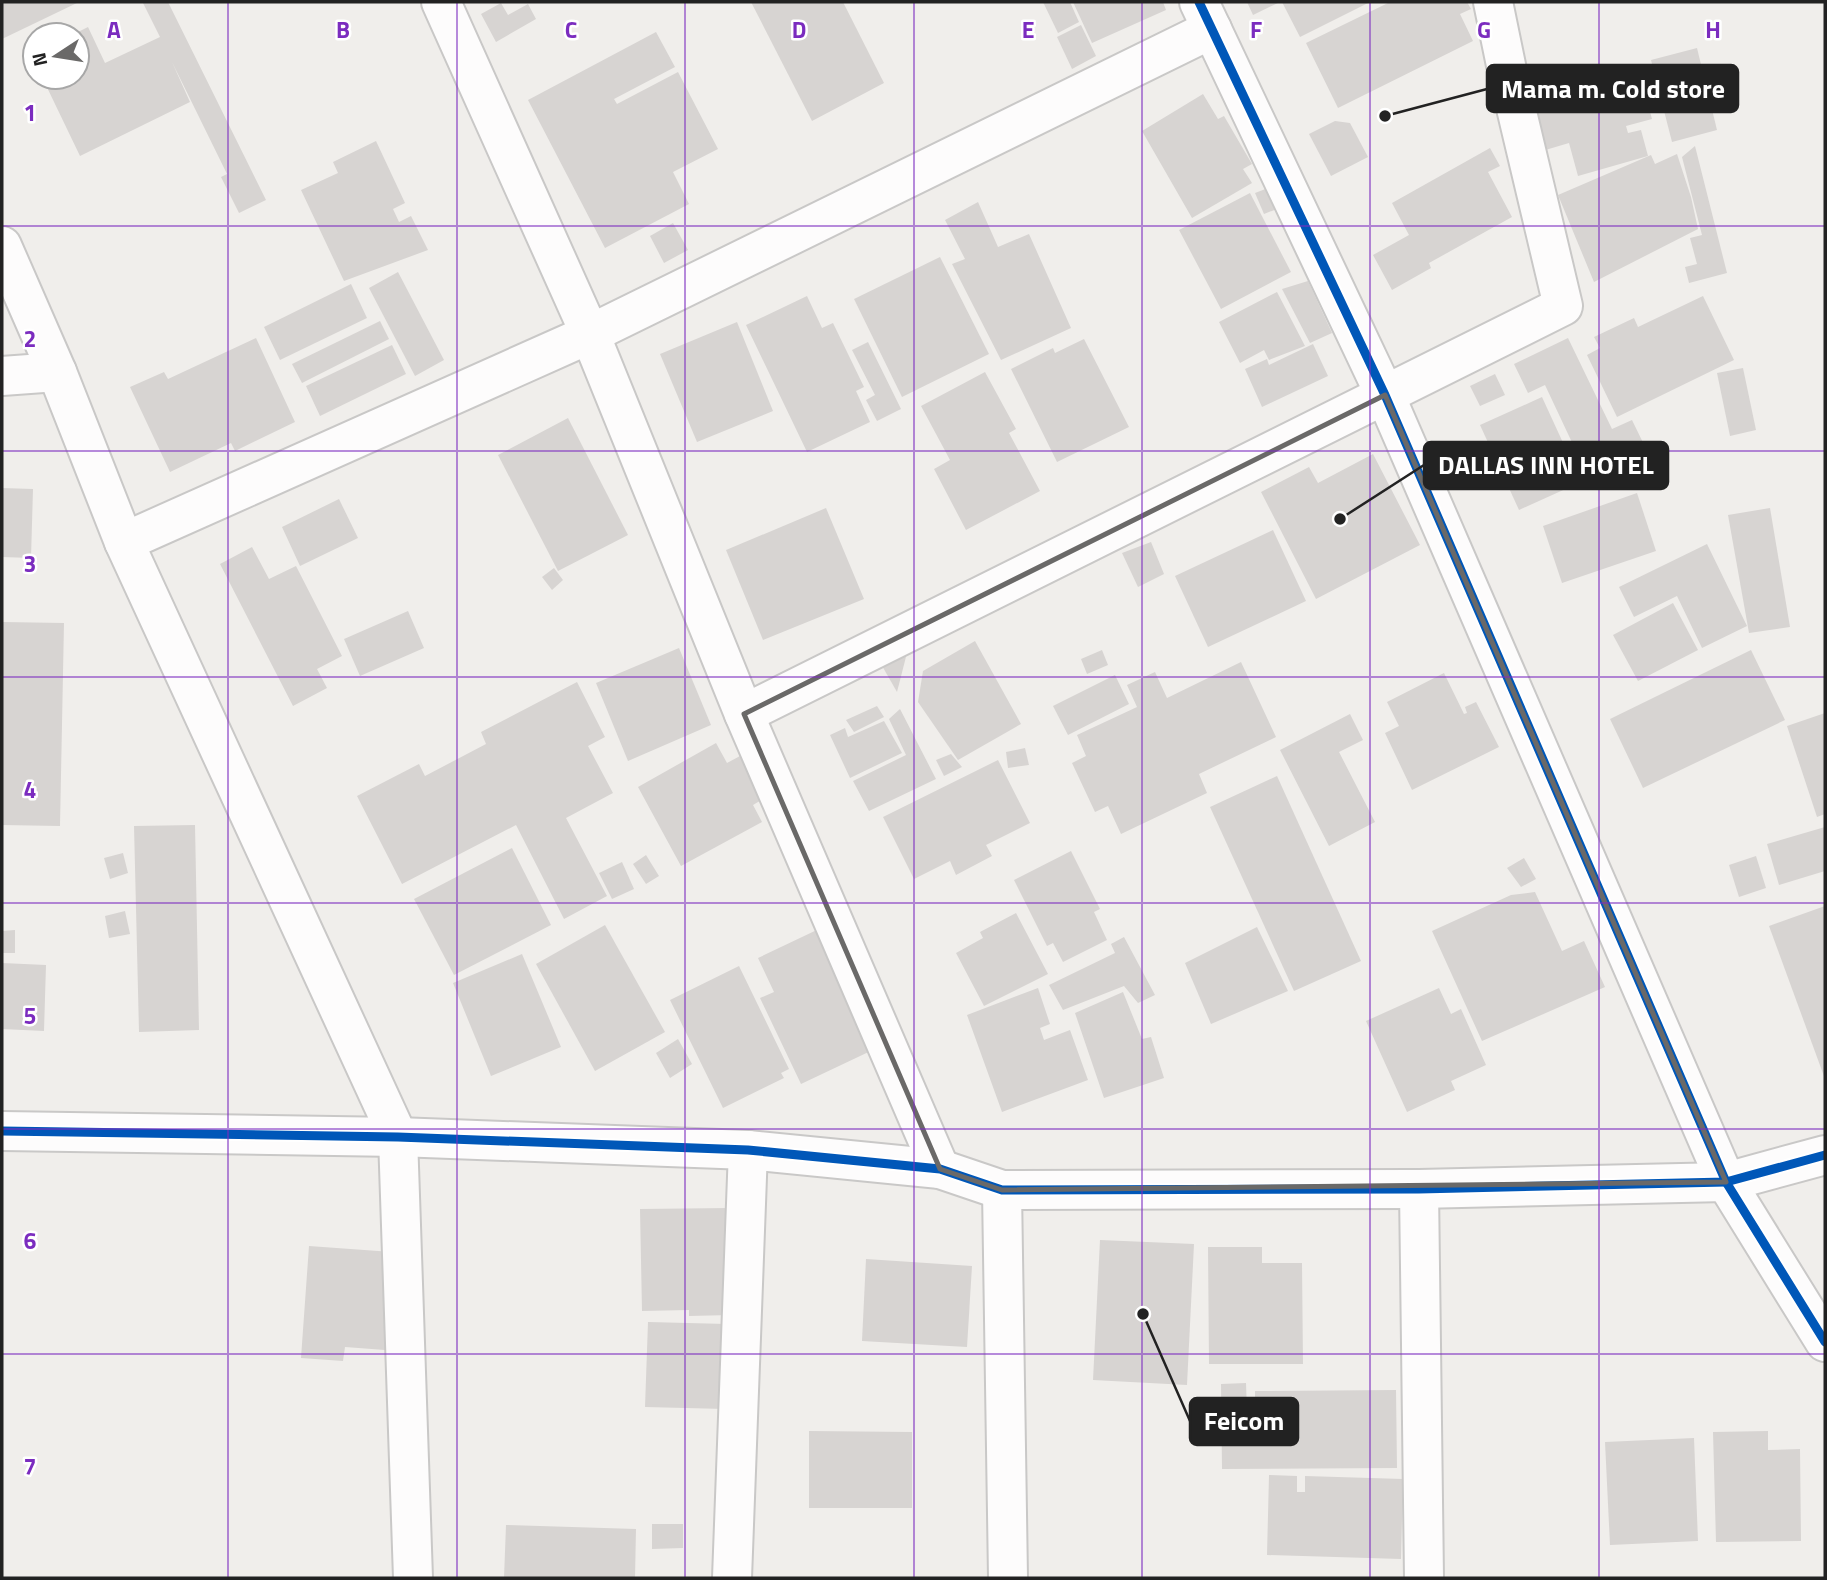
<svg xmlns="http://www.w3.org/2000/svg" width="1827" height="1580" font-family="'Titillium Web',sans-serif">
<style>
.building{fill:#d7d4d2}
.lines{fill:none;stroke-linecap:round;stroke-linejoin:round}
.minor-casing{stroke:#c9c8c7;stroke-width:42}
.minor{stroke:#fdfcfc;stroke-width:38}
.cycleway-casing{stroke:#fff;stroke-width:13}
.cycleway{stroke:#0057b8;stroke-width:9}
.marked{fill:none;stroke:#6a6968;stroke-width:5;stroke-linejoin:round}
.grid{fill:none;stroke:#7b2cbf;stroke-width:2;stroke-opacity:0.55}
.grid-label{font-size:23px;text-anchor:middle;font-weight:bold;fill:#7b2cbf;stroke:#fff;stroke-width:5;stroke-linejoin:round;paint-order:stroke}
.leader{fill:none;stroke:#222;stroke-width:2.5}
.callout-dot{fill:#222;stroke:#fff;stroke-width:2.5}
.callout{fill:#222;stroke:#222;stroke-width:2.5}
.callout-label{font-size:26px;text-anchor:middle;font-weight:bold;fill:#fff}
</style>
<rect width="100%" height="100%" fill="#f0eeeb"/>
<g class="building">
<path d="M2,2h77l-77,37z"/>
<path d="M168,2l98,198 -27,13 -18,-36 6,-3 -55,-112 18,40 -110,54 -38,-79h35v-42h-5l16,-8 17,36 55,-26 -17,-34z"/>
<path d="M751,2h92l41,81 -72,38z"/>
<path d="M1043,2h27l9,20 -21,11z"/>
<path d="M1073,2h90l3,8 -74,33z"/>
<path d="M1247,2h33l-27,13z"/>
<path d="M1282,2h88l-70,35z"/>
<path d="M1390,2h77l4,7 -11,5 13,27 -135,67 -32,-65z"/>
<path d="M501,3l7,12 20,-11 8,15 -40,23 -15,-28z"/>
<path d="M1081,25l15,31 -24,13 -15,-32z"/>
<path d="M656,32l19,35 -61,32 3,5 61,-32 40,77 -45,23 16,32 -84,44 -77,-148z"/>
<path d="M1697,48l20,82 -45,12 -21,-82z"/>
<path d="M1640,76l12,43 -26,7 2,7 13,-3 7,26 -70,20 -9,-33 -27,8 -12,-44z"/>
<path d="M1203,94l15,25 6,-3 28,48 -9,5 9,14 -60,35 -50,-87z"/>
<path d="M1335,121l15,2 18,34 -37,19 -22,-42z"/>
<path d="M376,141l29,62 -12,6 6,13 12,-6 17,34 -84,31 -43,-91 37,-17 -5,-11z"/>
<path d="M1695,146l32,127 -38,10 -4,-16 12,-3 -7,-26 12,-3 -20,-78z"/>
<path d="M1490,148l10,18 -12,6 24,45 -83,46 2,5 -39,22 -19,-35 36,-20 -17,-32z"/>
<path d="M1677,154l14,43 7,32 -104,53 -36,-87 93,-40 4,9z"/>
<path d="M1284,182l8,21 -28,11 -9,-21z"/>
<path d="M1250,193l41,79 -70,37 -42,-79z"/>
<path d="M978,202l20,45 31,-13 42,94 -70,32 -49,-96 13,-5 -20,-39z"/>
<path d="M673,223l15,27 -24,13 -14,-27z"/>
<path d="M940,257l49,97 -87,43 -48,-98z"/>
<path d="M398,272l46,88 -29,16 -46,-88z"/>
<path d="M1308,281l24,52 -22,10 -28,-54z"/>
<path d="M351,284l16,34 -87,42 -16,-33z"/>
<path d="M1277,292l28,54 -36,14 -5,-10 -24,13 -21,-41z"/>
<path d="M807,296l15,32 11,-5 31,64 -8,4 14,31 -63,30 -61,-127z"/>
<path d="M1703,296l31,64 -117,57 -30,-62 13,-7 -6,-11 40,-19 4,9z"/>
<path d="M380,321l9,18 -87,44 -10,-19z"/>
<path d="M737,322l36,89 -76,31 -37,-88z"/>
<path d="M256,338l39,84 -60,29 -4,-8 -61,29 -40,-85 34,-15 4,7z"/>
<path d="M1568,338l44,91 20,-9 18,37 -58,28 -47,-100 -17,8 -14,-29z"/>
<path d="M1084,339l45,88 -72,35 -46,-93 42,-21 2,5z"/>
<path d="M868,342l33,67 -24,12 -11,-21 9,-5 -23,-45z"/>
<path d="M1313,344l15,32 -66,31 -17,-38 22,-10 2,6z"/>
<path d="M392,345l14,29 -86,42 -14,-30z"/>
<path d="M1743,368l13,62 -26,6 -13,-63z"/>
<path d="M985,372l31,57 -7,4 31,58 -74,39 -32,-61 16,-9 -29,-54z"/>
<path d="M1495,374l10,21 -25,11 -10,-20z"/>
<path d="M1542,397l39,85 -62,28 -39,-85z"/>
<path d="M568,418l60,117 -70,36 -60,-116z"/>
<path d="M1373,454l47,91 -104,54 -55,-107 48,-25 9,16z"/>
<path d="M2,488l31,1 -2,69 -29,-1z"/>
<path d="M1637,493l19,58 -94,32 -19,-57z"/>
<path d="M339,499l19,39 -58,28 -18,-39z"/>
<path d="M826,508l38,91 -101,41 -37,-90z"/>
<path d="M1770,508l20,119 -41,6 -21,-118z"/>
<path d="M1273,530l33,71 -98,46 -33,-71z"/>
<path d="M1151,542l13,32 -26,13 -16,-34z"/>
<path d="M1707,544l40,82 -45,22 -25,-52 -43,21 -15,-30z"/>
<path d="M252,547l17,32 27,-13 46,90 -25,13 10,19 -34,18 -73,-142z"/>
<path d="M554,568l9,12 -11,10 -10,-13z"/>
<path d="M1673,603l25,47 -60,31 -25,-46z"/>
<path d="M408,611l16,37 -64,28 -16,-37z"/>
<path d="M3,622l61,1 -4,203 -58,-1z"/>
<path d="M975,641l46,83 -63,36 -40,-58 5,-31z"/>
<path d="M679,648l32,77 -83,36 -32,-78z"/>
<path d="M908,649l-11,43 -16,-28z"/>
<path d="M1102,650l6,15 -21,9 -6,-15z"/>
<path d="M1751,650l34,70 -142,68 -33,-69z"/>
<path d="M1241,662l35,75 -77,37 8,19 -86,41 -13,-28 -13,6 -23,-49 14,-7 -9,-21 60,-28 -10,-22 28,-13 12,26z"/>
<path d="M1444,673l20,41 3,-1 -2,-6 11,-5 23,45 -87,43 -27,-57 14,-7 -12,-24z"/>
<path d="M1115,675l14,29 -61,31 -15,-29z"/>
<path d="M577,682l28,55 -17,9 25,47 -47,25 41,78 -43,23 -48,-94 -114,59 -45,-88 62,-32 6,12 61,-32 -5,-12z"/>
<path d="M877,706l7,11 -30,15 -8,-12z"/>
<path d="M900,709l36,70 -67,32 -16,-30 53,-26 -17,-36z"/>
<path d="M1825,713v101l-8,3 -30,-91z"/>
<path d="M1350,714l13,26 -24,12 36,70 -46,24 -49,-96z"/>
<path d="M884,721l18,32 -52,25 -20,-43 15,-7 3,9z"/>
<path d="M716,743l11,20 13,-7 23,43 -10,6 9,17 -81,44 -43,-79z"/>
<path d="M1025,748l4,17 -21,3 -2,-16z"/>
<path d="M951,754l11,13 -18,9 -8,-16z"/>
<path d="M998,760l32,63 -44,22 6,11 -36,19 -6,-14 -36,18 -31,-62z"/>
<path d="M1277,776l84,185 -67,30 -84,-184z"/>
<path d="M195,825l4,205 -60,2 -5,-206z"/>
<path d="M1825,827v44l-46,14 -12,-41z"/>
<path d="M512,848l39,77 -97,50 -40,-76z"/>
<path d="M1071,851l29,58 -6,3 13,28 -44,22 -10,-19 -6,3 -33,-66z"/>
<path d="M123,853l5,20 -18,6 -6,-21z"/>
<path d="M646,855l13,21 -13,8 -13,-20z"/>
<path d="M1756,856l10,32 -27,9 -10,-32z"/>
<path d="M1524,858l12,21 -15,8 -14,-19z"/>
<path d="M622,862l12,27 -22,10 -13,-26z"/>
<path d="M1535,892l27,59 22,-10 21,46 -123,54 -50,-110 79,-36z"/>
<path d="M1825,906v173l-56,-153z"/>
<path d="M125,911l5,23 -21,4 -4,-22z"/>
<path d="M1016,913l32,61 -64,32 -28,-53 27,-15 -3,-6z"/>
<path d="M605,925l60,107 -70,39 -59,-107z"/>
<path d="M1257,927l31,64 -77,33 -26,-61z"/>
<path d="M821,928l56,120 -76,36 -41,-86 14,-6 -16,-34z"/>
<path d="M15,930v23h-13v-22z"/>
<path d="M1124,937l31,58 -17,8 -14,-17 -61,24 -14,-25 66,-32 -4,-9z"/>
<path d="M522,954l39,93 -70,29 -38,-93z"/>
<path d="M2,963l44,2 -2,66 -42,-2z"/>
<path d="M739,966l50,103 -8,4 3,5 -61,30 -53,-108z"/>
<path d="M1038,988l12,36 -10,4 4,12 26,-10 18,50 -86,32 -35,-97z"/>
<path d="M1439,988l12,26 10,-5 25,56 -35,16 4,9 -48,22 -41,-91z"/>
<path d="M1123,992l19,47 9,-2 13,41 -60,20 -29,-85z"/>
<path d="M678,1039l14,25 -22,14 -14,-25z"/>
<path d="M729,1208l2,107 -42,1v-6l-47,1 -2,-102z"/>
<path d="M1100,1240l94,4 -7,141 -94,-5z"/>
<path d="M309,1246l83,6 -7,98 -40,-3 -2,14 -42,-3z"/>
<path d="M1208,1247h54v16h40l1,101h-94z"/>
<path d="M866,1259l106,7 -5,81 -105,-6z"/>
<path d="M648,1322l79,2 -2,85 -80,-2z"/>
<path d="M1246,1383l1,28 8,-1v-19l141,-1 1,78 -175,1 -1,-85z"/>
<path d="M809,1431l103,1v76h-103z"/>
<path d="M1768,1431v19l32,-1 1,92 -85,1 -3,-110z"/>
<path d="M1694,1438l4,103 -88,4 -5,-103z"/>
<path d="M1269,1475l28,1v16h8v-16l98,3 -2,80 -134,-4z"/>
<path d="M652,1524h31v24l-31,1z"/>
<path d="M506,1525l130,4 -1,49h-131z"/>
</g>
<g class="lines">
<g class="minor-casing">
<g id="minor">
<path d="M441,2l149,332 154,380 196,455"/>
<path d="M1199,2l186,393 341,787 99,160"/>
<path d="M2,246l55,126 67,170 274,595 15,441"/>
<path d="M2,376l55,-4"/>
<path d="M124,542l466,-208 622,-305"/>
<path d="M744,714l819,-408 -56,-236 -14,-68"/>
<path d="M2,1131l396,6 350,13 192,19 62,21 417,-1 307,-7 99,-27"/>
<path d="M1419,1189l5,389"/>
<path d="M1002,1190l6,388"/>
<path d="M732,1578l16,-428"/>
</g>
</g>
<use href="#minor" class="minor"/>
<g class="cycleway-casing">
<g id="cycleway">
<path d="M1199,2l186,393 341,787 99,160"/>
<path d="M2,1131l396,6 350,13 192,19 62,21 417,-1 307,-7 99,-27"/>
</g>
</g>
<use href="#cycleway" class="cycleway"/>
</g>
<path class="marked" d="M1385,395l341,787 -724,8 -62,-21 -196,-455z"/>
<path class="grid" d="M228,2v1576M457,2v1576M685,2v1576M914,2v1576M1142,2v1576M1370,2v1576M1599,2v1576M2,226h1823M2,451h1823M2,677h1823M2,903h1823M2,1129h1823M2,1354h1823"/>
<g class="grid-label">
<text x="114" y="38">A</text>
<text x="343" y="38">B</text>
<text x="571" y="38">C</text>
<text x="799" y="38">D</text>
<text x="1028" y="38">E</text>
<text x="1256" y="38">F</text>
<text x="1484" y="38">G</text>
<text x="1713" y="38">H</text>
<text x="30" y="121">1</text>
<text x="30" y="347">2</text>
<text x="30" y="572">3</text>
<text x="30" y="798">4</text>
<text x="30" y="1024">5</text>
<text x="30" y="1249">6</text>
<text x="30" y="1475">7</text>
</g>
<path class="leader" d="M1385 116L1487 89M1340 519L1424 465M1143 1314L1190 1421"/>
<g class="callout-dot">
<circle cx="1385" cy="116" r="7"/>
<circle cx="1340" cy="519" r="7"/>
<circle cx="1143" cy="1314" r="7"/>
</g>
<g class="callout">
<rect x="1487" y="65" width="251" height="47" rx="7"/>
<rect x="1424" y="442" width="244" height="47" rx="7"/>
<rect x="1190" y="1398" width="108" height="47" rx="7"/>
</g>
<g class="callout-label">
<text x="1613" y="98">Mama m. Cold store</text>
<text x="1546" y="474">DALLAS INN HOTEL</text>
<text x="1244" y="1430">Feicom</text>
</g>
<rect width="1827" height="1580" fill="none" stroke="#222222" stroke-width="7"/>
<g transform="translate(56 56) rotate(258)"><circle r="33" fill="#ffffff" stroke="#a7a7a7" stroke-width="2"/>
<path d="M0-5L12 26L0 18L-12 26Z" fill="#6a6968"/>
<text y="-10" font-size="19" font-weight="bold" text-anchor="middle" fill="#222222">N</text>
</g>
</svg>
